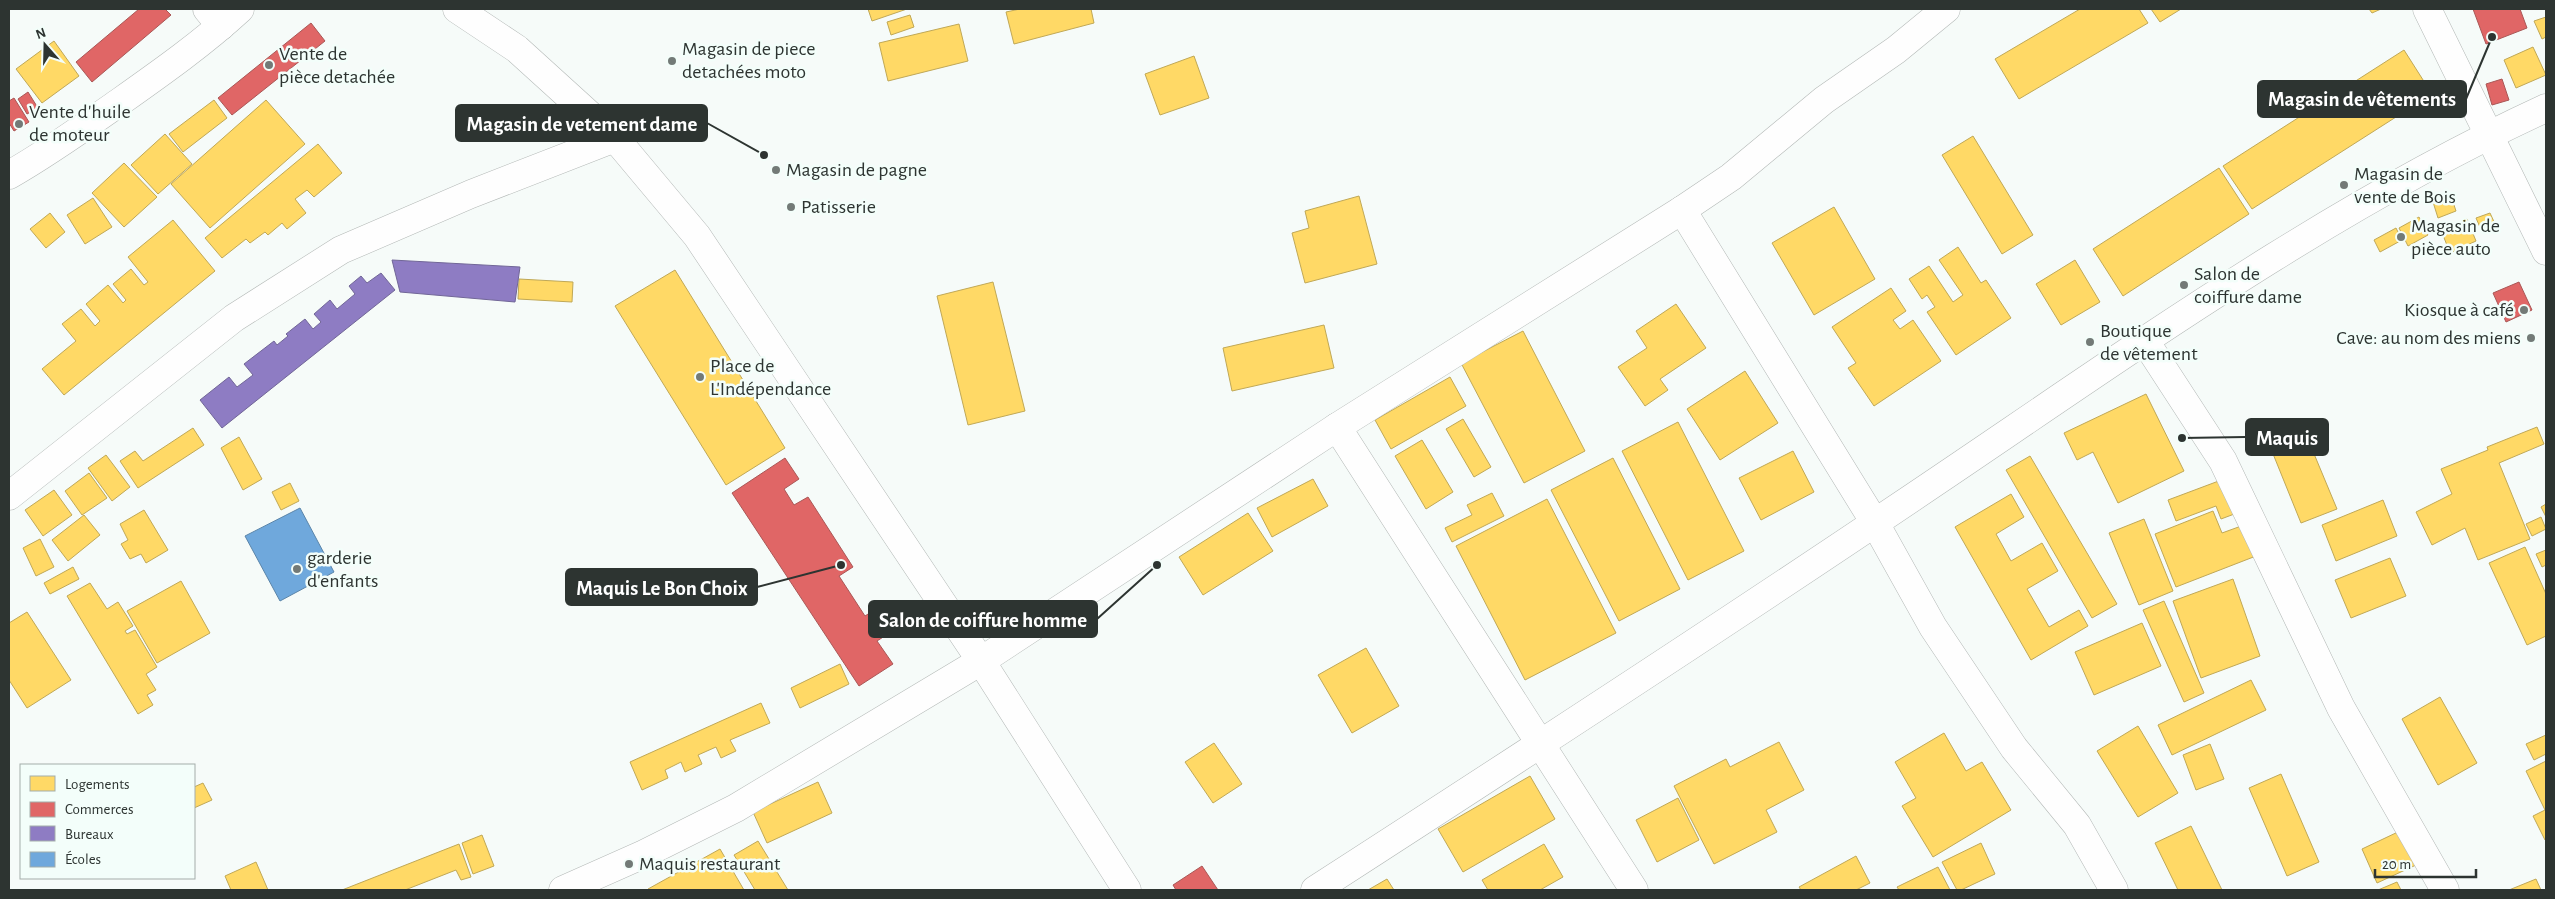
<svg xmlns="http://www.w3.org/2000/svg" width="2555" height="899" font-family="'Alegreya Sans',sans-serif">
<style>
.homes{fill:#ffd966;stroke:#c0a856}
.shops{fill:#e06666;stroke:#aa5756}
.offices{fill:#8e7cc3;stroke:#716697}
.schools{fill:#6fa8dc;stroke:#5b85a9}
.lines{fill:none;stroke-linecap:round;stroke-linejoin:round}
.minor-casing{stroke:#b3b8b6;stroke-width:29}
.secondary-casing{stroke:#b3b8b6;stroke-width:29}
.primary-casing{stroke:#b3b8b6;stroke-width:29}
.minor{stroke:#fefefe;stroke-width:28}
.secondary{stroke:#fefefe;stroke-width:28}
.primary{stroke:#fefefe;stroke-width:28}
.poi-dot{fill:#737a77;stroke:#f3fefa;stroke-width:2}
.labels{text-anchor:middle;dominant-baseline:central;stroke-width:5;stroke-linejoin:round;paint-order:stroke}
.poi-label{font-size:20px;fill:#2d3431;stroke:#f3fefa;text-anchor:start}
.leader{fill:none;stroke:#2d3431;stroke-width:2}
.callout-dot{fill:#2d3431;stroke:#f3fefa;stroke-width:2}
.callout{fill:#2d3431;stroke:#2d3431;stroke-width:2}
.callout-label{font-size:21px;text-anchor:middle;font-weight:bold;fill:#fff}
</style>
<rect width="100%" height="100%" fill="#f6fbf9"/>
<g class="homes">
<path d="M868,9h39l-35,12z"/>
<path d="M1020,9h71l3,14 -80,21 -8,-32z"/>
<path d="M2080,9h59l9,14 -129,76 -24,-40z"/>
<path d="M2151,9h30l-21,13z"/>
<path d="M2369,9h12l-9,4z"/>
<path d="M910,15l4,12 -23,8 -4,-13z"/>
<path d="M2546,17v20l-4,2 -8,-18z"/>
<path d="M959,24l9,37 -80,20 -9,-38z"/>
<path d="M54,41l25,35 -37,27 -26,-34z"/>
<path d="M2533,47l13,28 -30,13 -12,-28z"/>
<path d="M2404,50l28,44 -180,115 -29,-43z"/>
<path d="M1194,56l15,42 -49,17 -15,-41z"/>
<path d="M214,100l13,18 -44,34 -14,-18z"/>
<path d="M266,100l39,44 -95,84 -39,-44z"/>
<path d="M165,134l27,30 -34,30 -27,-29z"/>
<path d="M1973,136l60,99 -31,19 -60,-99z"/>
<path d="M318,144l24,29 -28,24 -7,-7 -12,9 11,14 -19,16 -5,-6 -14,12 -3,-3 -15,11 -4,-4 -24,19 -17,-20z"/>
<path d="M124,163l33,34 -33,30 -32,-34z"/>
<path d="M2219,168l30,46 -126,82 -30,-47z"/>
<path d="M1359,196l18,68 -72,19 -13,-50 17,-5 -4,-17z"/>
<path d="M2451,196l5,15 -18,7 -5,-16z"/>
<path d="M93,198l19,29 -27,17 -18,-29z"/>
<path d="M1834,207l41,72 -61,36 -42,-72z"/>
<path d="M50,213l15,19 -19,16 -16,-19z"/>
<path d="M2490,213l6,13 -14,6 -6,-14z"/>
<path d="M2419,217l9,18 -20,11 -9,-18z"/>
<path d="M2467,219l9,22 -26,12 -9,-23z"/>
<path d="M173,220l42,51 -151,124 -22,-26 34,-28 -14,-17 19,-15 14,17 5,-5 -14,-17 22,-19 15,18 3,-3 -13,-16 18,-15 13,16 4,-3 -20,-25z"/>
<path d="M2396,228l6,12 -22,12 -6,-12z"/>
<path d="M1958,247l23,36 5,-3 25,38 -55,37 -29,-43 8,-5 -8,-12 -5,4 -13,-20 20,-13 24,36 10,-7 -24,-35z"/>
<path d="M2075,260l25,42 -39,23 -25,-41z"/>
<path d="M675,270l110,178 -59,37 -111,-179z"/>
<path d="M519,279l54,3 -1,20 -54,-3z"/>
<path d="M993,282l32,129 -57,14 -31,-129z"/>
<path d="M1891,288l15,23 -13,9 7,9 13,-9 28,41 -67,45 -26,-38 8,-5 -24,-36z"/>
<path d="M1676,304l30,44 -46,31 8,11 -23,16 -27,-39 29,-19 -11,-17z"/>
<path d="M1324,325l10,43 -102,23 -9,-43z"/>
<path d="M1523,331l62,120 -61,32 -63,-120z"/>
<path d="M1745,371l33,52 -58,37 -33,-51z"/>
<path d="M1450,377l16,29 -75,43 -16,-29z"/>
<path d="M2146,394l38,77 -66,32 -25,-51 -16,8 -13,-27z"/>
<path d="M1463,419l28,48 -17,10 -28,-48z"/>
<path d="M1678,422l66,129 -56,29 -66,-129z"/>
<path d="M2302,425l35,84 -36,14 -34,-84z"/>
<path d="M2537,427l7,17 -45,19 31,76 -52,21 -13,-32 -33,17 -16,-33 36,-18 -11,-25 47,-19 -1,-3z"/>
<path d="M193,428l11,17 -66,43 -18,-27 15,-10 8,10z"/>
<path d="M239,437l23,42 -19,11 -22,-42z"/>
<path d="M1422,440l31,52 -27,17 -31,-53z"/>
<path d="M1793,451l21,41 -53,28 -22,-42z"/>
<path d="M106,455l24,32 -18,14 -24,-33z"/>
<path d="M2030,456l87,148 -25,14 -86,-148z"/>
<path d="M1613,458l67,131 -61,32 -68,-131z"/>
<path d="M89,473l18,25 -25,17 -17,-24z"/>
<path d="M1313,479l15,27 -56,31 -15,-29z"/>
<path d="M2224,479l13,34 -16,6 -5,-13 -40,15 -8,-21z"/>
<path d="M290,483l9,18 -18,9 -9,-18z"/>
<path d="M54,490l18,25 -29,21 -18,-26z"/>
<path d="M1492,493l12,23 -52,26 -7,-14 27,-13 -5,-10z"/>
<path d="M2011,494l13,23 -28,17 15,27 31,-18 16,28 -31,18 22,38 30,-17 9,16 -57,34 -76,-133z"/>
<path d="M1547,499l69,134 -91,47 -69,-134z"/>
<path d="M2383,500l14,36 -61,25 -14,-36z"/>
<path d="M2546,504v13l-5,-10z"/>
<path d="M144,510l24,40 -22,13 -5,-9 -11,5 -9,-15 7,-4 -8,-16z"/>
<path d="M2213,511l9,22 22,-8 12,31 -80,31 -21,-53z"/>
<path d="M1248,513l25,38 -70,44 -24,-38z"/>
<path d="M84,515l16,20 -32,26 -16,-21z"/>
<path d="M2541,517l5,12 -14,7 -6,-12z"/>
<path d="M2144,519l29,72 -34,14 -30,-72z"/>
<path d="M40,539l14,28 -18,9 -13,-28z"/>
<path d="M2525,547l21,47v42l-19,9 -38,-82z"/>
<path d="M2546,550v15l-4,2 -6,-13z"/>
<path d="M2390,558l16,38 -55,22 -16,-38z"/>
<path d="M73,567l6,12 -29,15 -6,-11z"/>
<path d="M2233,579l27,77 -59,22 -28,-77z"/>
<path d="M181,581l29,52 -53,30 -30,-52z"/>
<path d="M90,583l17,26 11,-7 15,24 -8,5 2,3 8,-4 22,37 -11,7 10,16 -9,5 6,10 -15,9 -71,-118z"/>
<path d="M2164,601l40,92 -20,9 -41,-92z"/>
<path d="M27,612l44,68 -44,28 -18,-28v-57z"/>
<path d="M2142,623l19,43 -67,29 -19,-43z"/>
<path d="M1366,648l33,58 -47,27 -34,-58z"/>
<path d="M840,664l9,20 -49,24 -9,-20z"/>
<path d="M2251,680l15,30 -94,45 -14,-30z"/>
<path d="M2440,697l37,66 -39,22 -36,-66z"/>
<path d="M761,703l9,20 -40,17 6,11 -15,7 -5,-11 -18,8 4,9 -17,8 -4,-10 -16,8 3,8 -26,12 -12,-28z"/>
<path d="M2138,726l40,67 -40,24 -41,-66z"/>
<path d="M1944,733l22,38 16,-9 29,48 -78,47 -31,-51 14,-8 -21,-36z"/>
<path d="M2546,735v19l-12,6 -8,-16z"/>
<path d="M1779,742l25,48 -38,20 11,22 -63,32 -40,-78 52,-27 4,8z"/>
<path d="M1214,743l28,41 -29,19 -28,-41z"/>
<path d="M2210,744l14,35 -28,11 -13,-35z"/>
<path d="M2546,761v78l-1,1 -12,-24 12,-6 -19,-39z"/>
<path d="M2281,774l38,88 -32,14 -38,-88z"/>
<path d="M1530,776l25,43 -92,53 -25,-43z"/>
<path d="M818,782l14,31 -65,30 -14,-31z"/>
<path d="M203,783l9,17 -18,8v-21z"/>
<path d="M1678,798l21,42 -42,22 -21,-42z"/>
<path d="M2191,826l31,64h-44l-23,-47z"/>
<path d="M2400,831l16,34 -39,18 -15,-34z"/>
<path d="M482,835l12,31 -21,8 -11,-31z"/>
<path d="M758,841l30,49h-33l-21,-35z"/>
<path d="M1981,843l14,31 -34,16h-4l-15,-28z"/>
<path d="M459,844l12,33 -10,3 -5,-10 -51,20h-63z"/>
<path d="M1544,844l19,33 -23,13h-52l-6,-10z"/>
<path d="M720,849l24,41h-95l-1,-1z"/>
<path d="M1856,856l14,27 -14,7h-55l-2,-3z"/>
<path d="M256,862l12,28h-37l-6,-14z"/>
<path d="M1938,867l12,23h-51l-2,-3z"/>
<path d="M1387,879l7,11h-26z"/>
<path d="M2536,879l5,11h-32z"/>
<path d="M2397,882l4,8h-23z"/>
</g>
<g class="shops">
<path d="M139,9h26l6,6 -79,67 -16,-20z"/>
<path d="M2473,9h47l7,19 -41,16z"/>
<path d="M311,23l14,18 -93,74 -14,-17z"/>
<path d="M2502,79l7,21 -17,5 -6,-21z"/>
<path d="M28,92l10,16 -11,6 -9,-15z"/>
<path d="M14,98l15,24 -15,9 -5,-8v-22z"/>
<path d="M2519,282l13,28 -26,12 -13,-29z"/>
<path d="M785,458l14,21 -15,10 10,16 14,-8 45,70 -14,9 26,40 14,-9 15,23 -17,11 16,23 -34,22 -127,-193z"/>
<path d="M1202,866l16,24h-42l-3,-5z"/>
</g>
<g class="offices">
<path d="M392,260l128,7 -5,35 -115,-10z"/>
<path d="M381,273l14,17 -173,138 -22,-28 29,-23 8,10 16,-12 -9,-11 30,-23 3,4 11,-9 -2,-2 19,-15 8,10 8,-7 -7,-8 16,-14 7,9 18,-15 -6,-8 12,-10 6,7z"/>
</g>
<path class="schools" d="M300,508l34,64 -54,29 -35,-65z"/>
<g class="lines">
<g class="minor-casing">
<g id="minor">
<path d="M207,9l14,17"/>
<path d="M2427,9l119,242"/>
<path d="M1682,210l193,313 58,104 81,121 63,77 37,65"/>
<path d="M2145,341l78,120 118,247 104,182"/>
<path d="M1337,427l297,463"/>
<path d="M9,496l225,-178 107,-68 130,-56 144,-56"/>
<path d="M563,890l81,-36 92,-46 245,-147 356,-234 345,-217 49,-33 93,-77 72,-50 50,-41"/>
<path d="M1315,890c209,-135 418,-271 625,-411 194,-131 393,-273 606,-371"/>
</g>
</g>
<g class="secondary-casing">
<path id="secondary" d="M457,9l60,40 98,89 82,98 284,425 146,229"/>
</g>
<g class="primary-casing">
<path id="primary" d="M9,175c39,-22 75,-48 112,-74 41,-29 82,-58 119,-92"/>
</g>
<use href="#minor" class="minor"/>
<use href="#secondary" class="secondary"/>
<use href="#primary" class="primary"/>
</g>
<g class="poi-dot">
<circle cx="672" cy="61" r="5"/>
<circle cx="269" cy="65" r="5"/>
<circle cx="19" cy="124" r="5"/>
<circle cx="776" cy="170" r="5"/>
<circle cx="2344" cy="185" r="5"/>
<circle cx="791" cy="207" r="5"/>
<circle cx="2401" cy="237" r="5"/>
<circle cx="2184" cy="285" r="5"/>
<circle cx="2524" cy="310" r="5"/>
<circle cx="2531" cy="338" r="5"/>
<circle cx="2090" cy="342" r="5"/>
<circle cx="700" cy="377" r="5"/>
<circle cx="297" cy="569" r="5"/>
<circle cx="629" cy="864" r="5"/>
</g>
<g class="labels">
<g class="poi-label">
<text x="682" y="49">Magasin de piece<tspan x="682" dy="23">detachées moto</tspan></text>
<text x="279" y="54">Vente de<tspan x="279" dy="23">pièce detachée</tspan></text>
<text x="29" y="112">Vente d'huile<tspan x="29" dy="23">de moteur</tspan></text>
<text x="786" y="170">Magasin de pagne</text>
<text x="2354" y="174">Magasin de<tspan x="2354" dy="23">vente de Bois</tspan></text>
<text x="801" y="207">Patisserie</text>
<text x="2411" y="226">Magasin de<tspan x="2411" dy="23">pièce auto</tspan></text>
<text x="2194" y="274">Salon de<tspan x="2194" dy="23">coiffure dame</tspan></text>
<text x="2514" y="310" text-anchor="end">Kiosque à café</text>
<text x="2100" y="331">Boutique<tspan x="2100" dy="23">de vêtement</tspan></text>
<text x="2521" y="338" text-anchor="end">Cave: au nom des miens</text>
<text x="710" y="366">Place de<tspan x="710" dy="23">L'Indépendance</tspan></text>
<text x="307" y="558">garderie<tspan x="307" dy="23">d'enfants</tspan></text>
<text x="639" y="864">Maquis restaurant</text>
</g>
</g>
<path class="leader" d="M2492 37L2466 99M764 155L707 123M2182 438L2246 437M841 565L757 587M1157 565L1097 619"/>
<g class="callout-dot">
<circle cx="2492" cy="37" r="5"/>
<circle cx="764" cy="155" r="5"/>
<circle cx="2182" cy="438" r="5"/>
<circle cx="841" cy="565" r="5"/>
<circle cx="1157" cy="565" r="5"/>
</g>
<g class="callout">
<rect x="2258" y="81" width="208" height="36" rx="5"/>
<rect x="456" y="105" width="251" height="36" rx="5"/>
<rect x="2246" y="419" width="82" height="36" rx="5"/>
<rect x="566" y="569" width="191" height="36" rx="5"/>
<rect x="869" y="601" width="228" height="36" rx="5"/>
</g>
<g class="callout-label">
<text x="2362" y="106">Magasin de vêtements</text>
<text x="582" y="131">Magasin de vetement dame</text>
<text x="2287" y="445">Maquis</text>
<text x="662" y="595">Maquis Le Bon Choix</text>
<text x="983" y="627">Salon de coiffure homme</text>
</g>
<rect width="2555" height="899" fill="none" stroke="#2d3431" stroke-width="20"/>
<rect x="20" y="764" width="175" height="115" fill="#f3fefa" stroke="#a4adaa"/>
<rect x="30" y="776" width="25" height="15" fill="#ffd966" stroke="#a4adaa"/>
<text x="65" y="789" font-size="15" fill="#2d3431">Logements</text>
<rect x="30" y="802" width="25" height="15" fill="#e06666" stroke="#a4adaa"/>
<text x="65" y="814" font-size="15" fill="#2d3431">Commerces</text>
<rect x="30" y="826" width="25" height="15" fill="#8e7cc3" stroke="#a4adaa"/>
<text x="65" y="839" font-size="15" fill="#2d3431">Bureaux</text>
<rect x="30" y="852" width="25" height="15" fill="#6fa8dc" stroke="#a4adaa"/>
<text x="65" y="864" font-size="15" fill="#2d3431">Écoles</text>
<g transform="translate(45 45) rotate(340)" stroke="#f3fefa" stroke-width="4" paint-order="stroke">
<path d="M0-4L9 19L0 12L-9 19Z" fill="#2d3431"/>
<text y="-8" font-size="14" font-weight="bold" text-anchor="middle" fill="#2d3431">N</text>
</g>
<path d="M2375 869v8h101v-8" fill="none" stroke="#2d3431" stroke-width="2.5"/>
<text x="2382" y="869" font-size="15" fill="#2d3431" stroke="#f3fefa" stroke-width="4" paint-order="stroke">20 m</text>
</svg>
